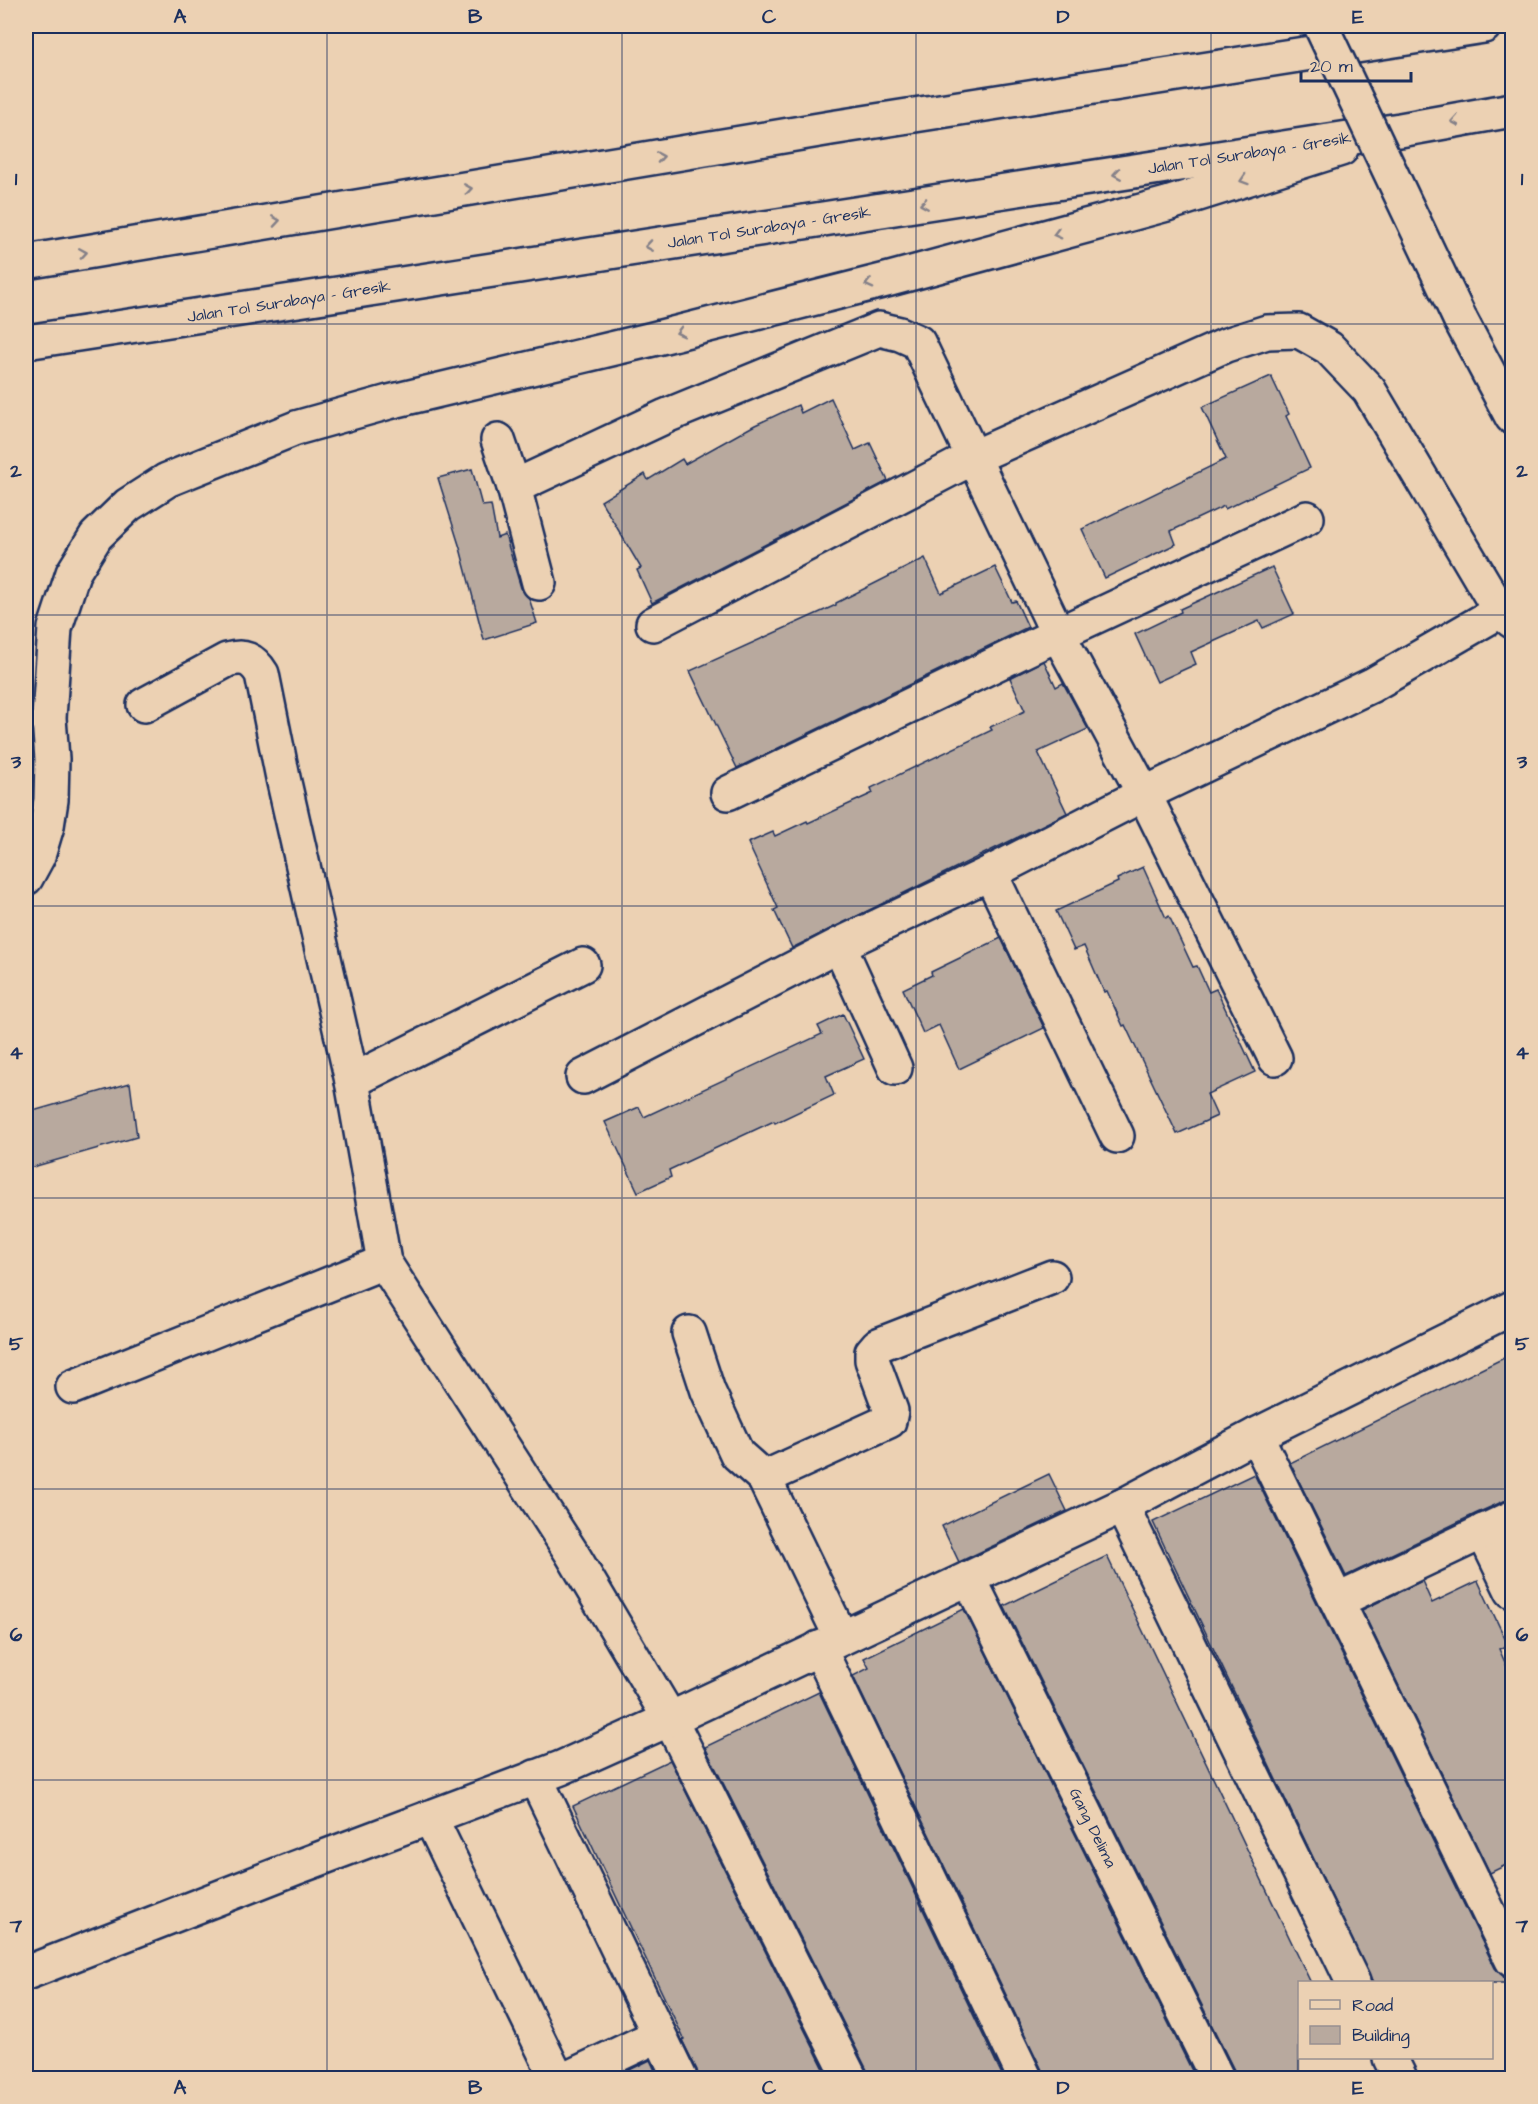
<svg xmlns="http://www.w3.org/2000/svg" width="1538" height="2104" font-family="'Architects Daughter',sans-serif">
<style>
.building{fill:#b8a99e;stroke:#1b2f5e;stroke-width:1.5}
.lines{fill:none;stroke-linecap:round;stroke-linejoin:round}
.minor-casing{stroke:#1b2f5e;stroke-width:38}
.highway-casing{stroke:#1b2f5e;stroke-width:38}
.minor{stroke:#ecd1b3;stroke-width:33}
.highway{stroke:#ecd1b3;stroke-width:33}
.minor-bridge-casing{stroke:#1b2f5e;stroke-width:38;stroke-linecap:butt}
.minor-bridge{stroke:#ecd1b3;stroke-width:33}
.oneway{stroke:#848088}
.grid{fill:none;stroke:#1b2f5e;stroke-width:1.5;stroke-opacity:0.55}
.labels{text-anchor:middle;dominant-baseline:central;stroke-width:4.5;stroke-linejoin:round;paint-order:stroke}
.street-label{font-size:16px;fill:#1b2f5e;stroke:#ecd1b3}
.neatline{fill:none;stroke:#1b2f5e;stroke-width:2}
.grid-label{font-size:20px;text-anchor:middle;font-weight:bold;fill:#1b2f5e}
</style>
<rect width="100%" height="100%" fill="#ecd1b3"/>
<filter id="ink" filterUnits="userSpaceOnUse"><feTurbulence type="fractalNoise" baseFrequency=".0167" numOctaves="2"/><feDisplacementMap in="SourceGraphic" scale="12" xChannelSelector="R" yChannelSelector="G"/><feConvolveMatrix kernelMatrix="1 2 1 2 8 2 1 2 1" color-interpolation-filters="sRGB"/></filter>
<g filter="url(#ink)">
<g class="building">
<path d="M1271,376l18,38 -3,2 24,52 -85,41 -1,-3 -53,25 5,13 -71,34 -23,-49 144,-70 -24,-52z"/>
<path d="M831,398l24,52 15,-7 18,38 -236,122 -15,-33 4,-2 -40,-67 44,-27 3,6 34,-21 3,5 70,-39 43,-20 3,8z"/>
<path d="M472,469l10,37 9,-1 6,33 8,-3 16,53 8,10 8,25 -53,17 -24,-92 -22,-70z"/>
<path d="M925,558l16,35 54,-26 17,35 4,-1 12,26 -291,141 -47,-97 146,-66v-2z"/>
<path d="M1272,567l22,47 -31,14 -4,-7 -68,31 5,12 -39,18 -22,-48 46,-22 -1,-3z"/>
<path d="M1044,661l12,26 7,-4 25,46 -50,23 29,61 -275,135 -18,-38 4,-2 -30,-65 25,-11 2,4 32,-15 1,2 65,-30 -2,-5 121,-58 -2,-3 35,-16 -15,-33z"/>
<path d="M1143,867l23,51 3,-2 24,51 4,-1 12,26 7,-3 39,83 -48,22 10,22 -40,18 -52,-109 -2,1 -16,-35 -3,1 -20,-46 -10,4 -18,-39 62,-29 -1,-3z"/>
<path d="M1001,938l43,90 -85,41 -20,-44 -16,8 -20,-44 29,-14 -1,-3z"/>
<path d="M843,1014l21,45 -38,17 8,19 -59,28 -1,-2 -105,49 2,7 -33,15 -33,-70 34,-15 5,10 178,-83 -4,-8z"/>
<path d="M130,1083l7,54 -111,32v-56z"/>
<path d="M1512,1354v145l-8,2 -29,13 -129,62 -56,-113z"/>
<path d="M1049,1474l18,37 -108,51 -17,-36z"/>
<path d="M1254,1474l241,494 8,8 3,7h-133l-220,-461z"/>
<path d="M1107,1556l204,427h-12v96h-63l-2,-9 -230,-464z"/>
<path d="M1422,1581l10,22 46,-22 30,64 -9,4 13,29v184l-22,11 -128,-263z"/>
<path d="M964,1609l232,470h-152l-2,-9 -189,-394 16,-8 -5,-10z"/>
<path d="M819,1692l185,387h-135l-2,-9 -162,-323z"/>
<path d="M670,1760l159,319h-130l-2,-9 -15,-30 2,-1 -111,-233z"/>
<path d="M650,2060l9,19h-48z"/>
</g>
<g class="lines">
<g class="minor-casing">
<g id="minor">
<path d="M1460,319l52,98"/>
<path d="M498,440l16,47 25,96"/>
<path d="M514,487l152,-71 213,-87 21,5 18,8 140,292 86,160 131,264"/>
<path d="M653,624l321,-167 252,-112 41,-13 32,-1 30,17 40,42 131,221 12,10"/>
<path d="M144,705l83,-45c17,-5 26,-1 35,14l21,104 69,303"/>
<path d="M728,793l330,-159 249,-116"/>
<path d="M990,873l127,263"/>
<path d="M26,878l12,-22 9,-30 4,-26 1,-41 -3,-41 6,-90 18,-55 23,-37 32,-31 39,-25 129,-52 93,-26 264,-63 237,-60 277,-75 174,-55"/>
<path d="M839,945l56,123"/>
<path d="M583,965l-231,116 32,181 187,290 99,167 180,359"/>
<path d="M583,1077l256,-132 151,-72 154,-79 228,-109 128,-74"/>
<path d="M689,1333l19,58 29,63 27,24 77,159"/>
<path d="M73,1387l311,-125"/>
<path d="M1256,1435l256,525"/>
<path d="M764,1478l125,-57 2,-10 -19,-51v-8l6,-7 174,-68"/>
<path d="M1122,1506l231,476"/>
<path d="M1483,1531l29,60"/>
<path id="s1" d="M969,1578l248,500"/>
<path d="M1337,1601l175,-83"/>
<path d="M819,1648l206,430"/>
<path d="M535,1777l145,301"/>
<path d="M430,1817l127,261"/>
<path d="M26,1973l269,-105 266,-100 109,-49 452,-213 134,-71 256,-127"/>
<path d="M1390,2058l10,20"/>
<path d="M568,2078l91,-43"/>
</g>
</g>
<g class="highway-casing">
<g id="highway">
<path d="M26,262l805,-134 653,-102"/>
<path id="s2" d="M26,342l1374,-212 112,-20"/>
</g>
</g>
<use href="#minor" class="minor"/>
<use href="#highway" class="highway"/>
<g class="minor-bridge-casing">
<path id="minor-bridge" d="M1321,26l139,293"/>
</g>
<use href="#minor-bridge" class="minor-bridge"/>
</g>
<defs><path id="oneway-chevron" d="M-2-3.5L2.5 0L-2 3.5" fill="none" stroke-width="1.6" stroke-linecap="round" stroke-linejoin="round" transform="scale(1.5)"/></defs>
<g class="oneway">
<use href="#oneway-chevron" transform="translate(1455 121) rotate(170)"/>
<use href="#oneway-chevron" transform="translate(660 157) rotate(-9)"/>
<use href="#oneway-chevron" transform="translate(1117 174) rotate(171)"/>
<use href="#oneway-chevron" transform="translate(1244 180) rotate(162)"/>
<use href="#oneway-chevron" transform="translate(468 189) rotate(-9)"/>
<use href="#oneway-chevron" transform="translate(924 204) rotate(171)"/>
<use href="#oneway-chevron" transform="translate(276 221) rotate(-9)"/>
<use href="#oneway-chevron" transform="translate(1057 234) rotate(165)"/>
<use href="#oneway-chevron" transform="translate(649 246) rotate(171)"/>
<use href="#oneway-chevron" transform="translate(83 253) rotate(-9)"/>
<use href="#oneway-chevron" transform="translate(869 284) rotate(166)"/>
<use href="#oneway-chevron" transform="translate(680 332) rotate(166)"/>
</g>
</g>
<path class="grid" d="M327,26v2052M622,26v2052M916,26v2052M1211,26v2052M26,324h1486M26,615h1486M26,906h1486M26,1198h1486M26,1489h1486M26,1780h1486"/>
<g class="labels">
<g class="street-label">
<text stroke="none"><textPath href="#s2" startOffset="1238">Jalan Tol Surabaya - Gresik</textPath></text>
<text stroke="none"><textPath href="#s2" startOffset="752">Jalan Tol Surabaya - Gresik</textPath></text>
<text stroke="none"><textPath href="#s2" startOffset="266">Jalan Tol Surabaya - Gresik</textPath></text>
<text stroke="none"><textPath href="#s1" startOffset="279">Gang Delima</textPath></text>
</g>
</g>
<rect width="1538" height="2104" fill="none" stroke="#ecd1b3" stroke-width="66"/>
<rect x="1298" y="1981" width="195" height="78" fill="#ecd1b3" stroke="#989091" stroke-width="1.5"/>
<rect x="1310" y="2000" width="30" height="9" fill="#ecd1b3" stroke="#989091" stroke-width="1.5"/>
<text x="1352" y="2011" font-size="18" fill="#1b2f5e">Road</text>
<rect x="1310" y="2026" width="30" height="18" fill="#b8a99e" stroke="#989091" stroke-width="1.5"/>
<text x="1352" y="2041" font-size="18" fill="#1b2f5e">Building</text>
<path d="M1301 72v9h110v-9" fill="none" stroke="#1b2f5e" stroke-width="3"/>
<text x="1310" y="72" font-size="18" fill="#1b2f5e" stroke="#ecd1b3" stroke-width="4.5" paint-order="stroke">20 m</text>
<rect x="33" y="33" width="1472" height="2038" class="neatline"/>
<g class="grid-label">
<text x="180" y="23">A</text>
<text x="475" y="23">B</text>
<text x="769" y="23">C</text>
<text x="1063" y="23">D</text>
<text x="1358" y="23">E</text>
<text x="16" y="185">1</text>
<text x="1522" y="185">1</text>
<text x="16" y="477">2</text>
<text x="1522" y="477">2</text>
<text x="16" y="768">3</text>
<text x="1522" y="768">3</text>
<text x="16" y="1059">4</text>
<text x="1522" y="1059">4</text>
<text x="16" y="1350">5</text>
<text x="1522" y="1350">5</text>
<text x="16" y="1641">6</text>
<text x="1522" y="1641">6</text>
<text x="16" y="1932">7</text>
<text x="1522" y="1932">7</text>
<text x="180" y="2094">A</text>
<text x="475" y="2094">B</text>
<text x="769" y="2094">C</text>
<text x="1063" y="2094">D</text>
<text x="1358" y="2094">E</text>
</g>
</svg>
